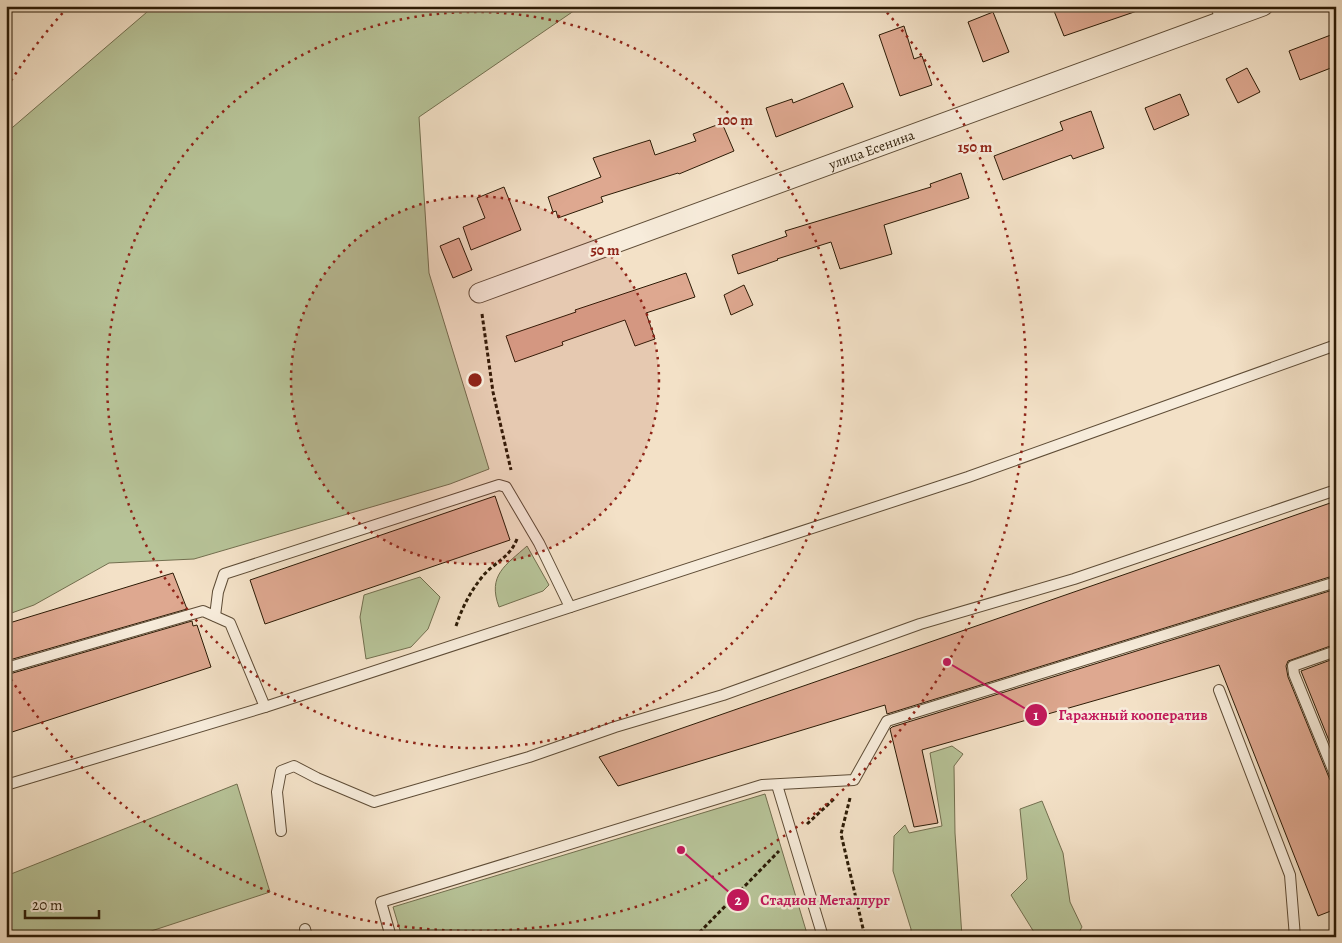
<svg xmlns="http://www.w3.org/2000/svg" width="1342" height="943" font-family="Alegreya,serif">
<style>
.green{fill:#b7c398;stroke:#726f4f}
.building{fill:#dea890;stroke:#2c1b06}
.lines{fill:none;stroke-linecap:round;stroke-linejoin:round}
.service-casing{stroke:#5e4c36;stroke-width:12}
.minor-casing{stroke:#5e4c36;stroke-width:21}
.path{stroke:#2c1b06;stroke-width:3;stroke-dasharray:4 2.5;stroke-linecap:butt}
.service{stroke:#f7ecdb;stroke-width:10}
.minor{stroke:#f7ecdb;stroke-width:19}
.ring{fill:none;stroke:#8f2418;stroke-width:2.5;stroke-dasharray:2.5 5}
.labels{text-anchor:middle;dominant-baseline:central;stroke-width:5;stroke-linejoin:round;paint-order:stroke}
.street-label{font-size:14px;fill:#2c1b06;stroke:#f7ecdb}
.centre{fill:#8f2418;stroke:#f7ecdb;stroke-width:2.5}
.ring-label{font-size:15px;text-anchor:middle;font-weight:bold;fill:#8f2418;stroke:#f7ecdb;stroke-width:5;stroke-linejoin:round;paint-order:stroke}
.leader{fill:none;stroke:#c2185b;stroke-width:2}
.callout-dot{fill:#c2185b;stroke:#f7ecdb;stroke-width:2}
.mark-label{font-size:15px;text-anchor:middle;font-weight:bold;fill:#fff}
.callout-label{font-size:15px;text-anchor:middle;font-weight:bold;fill:#c2185b;stroke:#f7ecdb;stroke-width:5;stroke-linejoin:round;paint-order:stroke}
</style>
<rect width="100%" height="100%" fill="#f3e1c7"/>
<filter id="stains"><feTurbulence type="fractalNoise" baseFrequency=".004" numOctaves="4"/><feColorMatrix values="0 0 0 0 .2 0 0 0 0 .09 0 0 0 0 .02 0 0 0 .5 -.17"/></filter>
<radialGradient id="worn" r=".72"><stop offset=".6" stop-color="#630" stop-opacity="0"/><stop offset="1" stop-color="#630" stop-opacity=".3"/></radialGradient>
<g class="green">
<path d="M154,6h427l-162,111 10,156 60,196 -39,15 -256,75 -85,4 -75,42 -28,10v-482z"/>
<path d="M527,546l22,39 -6,6 -44,16c-12,-32 7,-42 28,-61z"/>
<path d="M420,577l20,20 -12,32 -17,18 -45,12 -6,-42 4,-22z"/>
<path d="M952,746l11,8 -9,12 1,67 7,104h-51v-8l-18,-58 1,-35 11,-11 4,8 33,-7 -12,-73z"/>
<path d="M237,784l33,108 -137,45h-127v-61z"/>
<path d="M765,794l43,143h-406l-9,-30z"/>
<path d="M1042,801l21,52 7,49 12,25 -6,10h-39l-26,-42 16,-16 -7,-70z"/>
</g>
<g class="building">
<path d="M1052,6h87l1,4 -76,26z"/>
<path d="M993,12l16,40 -26,10 -15,-40z"/>
<path d="M904,26l10,33 8,-3 10,29 -32,11 -21,-61z"/>
<path d="M1336,33v33l-36,14 -11,-29z"/>
<path d="M1247,68l13,24 -22,11 -12,-24z"/>
<path d="M843,83l10,24 -77,30 -10,-29 26,-9 1,4z"/>
<path d="M1180,94l9,21 -35,15 -9,-22z"/>
<path d="M1091,111l13,37 -31,11 -2,-4 -68,25 -9,-24 69,-26 -3,-8z"/>
<path d="M722,123l12,28 -55,23 -1,-1 -77,24 2,5 -45,16 -2,-7 -3,1 -5,-15 53,-20 -8,-19 57,-18 5,15 41,-14 -3,-7z"/>
<path d="M961,173l8,25 -85,27 8,29 -52,15 -9,-27 -54,17 1,1 -40,14 -6,-19 55,-19 -2,-5 146,-44 -1,-3z"/>
<path d="M504,187l17,43 -50,20 -8,-23 22,-9 -8,-20z"/>
<path d="M459,238l13,32 -19,8 -13,-32z"/>
<path d="M686,273l9,24 -49,16 9,26 -20,7 -10,-26 -63,22 1,3 -48,17 -9,-26 70,-24 -1,-2z"/>
<path d="M744,285l9,20 -22,10 -7,-20z"/>
<path d="M495,496l15,44 -245,84 -15,-44z"/>
<path d="M1336,501v74l-449,139 -2,-9 -267,81 -19,-29z"/>
<path d="M173,573l14,36 -181,52v-37z"/>
<path d="M1336,589v55l-45,16 -3,1 -2,5 2,11 42,103 6,4v125l-18,7 -99,-251 -297,85 16,73 -24,4 -24,-98 2,-2z"/>
<path d="M192,621l1,5 4,-1 14,42 -205,67v-59z"/>
<path d="M1336,658v100l-35,-87z"/>
</g>
<g class="lines">
<g class="service-casing">
<g id="service">
<path d="M1216,6l5,15"/>
<path d="M215,616l3,-24 6,-18 275,-89 7,2 33,56 31,64"/>
<path d="M1336,651l-43,15 1,8 42,103"/>
<path d="M6,668l197,-57 27,12 35,84"/>
<path d="M1219,690l71,185 5,62"/>
<path d="M6,785l259,-78 703,-230 368,-132"/>
<path d="M777,785l46,152"/>
<path d="M281,831l-4,-39 4,-21 13,-5 23,12 57,24 155,-45 86,-30 108,-32 197,-71 154,-45 262,-89"/>
<path d="M305,929l2,8"/>
<path d="M391,937l-10,-35 381,-117 92,-5 33,-59 449,-139"/>
</g>
</g>
<g class="minor-casing">
<g id="minor">
<path id="s1" d="M479,293l784,-287"/>
</g>
</g>
<g class="path">
<path d="M482,314l11,78 18,78"/>
<path d="M456,626c6,-18 14,-34 26,-49 12,-15 27,-18 35,-38"/>
<path d="M850,798l-9,36 24,103"/>
<path d="M807,824l27,-25"/>
<path d="M695,937l84,-86"/>
</g>
<use href="#service" class="service"/>
<use href="#minor" class="minor"/>
</g>
<circle cx="475" cy="380" r="184" fill="#8f2418" fill-opacity=".12"/>
<g class="ring">
<circle cx="475" cy="380" r="184"/>
<circle cx="475" cy="380" r="368"/>
<path d="M7 87A552 552 0 0 1 68 7M882 7A552 552 0 1 1 7 673"/>
</g>
<g class="labels">
<g class="street-label">
<text stroke="none"><textPath href="#s1" startOffset="418">улица Есенина</textPath></text>
</g>
</g>
<circle cx="475" cy="380" r="8" class="centre"/>
<g class="ring-label">
<text x="735" y="125">100 m</text>
<text x="975" y="152">150 m</text>
<text x="605" y="255">50 m</text>
</g>
<path class="leader" d="M947 662L1036 715M681 850L738 900"/>
<g class="callout-dot">
<circle cx="947" cy="662" r="5"/>
<circle cx="681" cy="850" r="5"/>
<circle cx="1036" cy="715" r="12"/>
<circle cx="738" cy="900" r="12"/>
</g>
<g class="mark-label">
<text x="1036" y="720">1</text>
<text x="738" y="905">2</text>
</g>
<g class="callout-label">
<text x="1133" y="720">Гаражный кооператив</text>
<text x="825" y="905">Стадион Металлург</text>
</g>
<rect width="1342" height="943" fill="none" stroke="#f3e1c7" stroke-width="25"/>
<rect x="8" y="8" width="1327" height="928" fill="none" stroke="#2c1b06" stroke-width="2.5"/>
<rect x="12" y="12" width="1317" height="918" fill="none" stroke="#2c1b06"/>
<path d="M25 910v8h74v-8" fill="none" stroke="#2c1b06" stroke-width="2.5"/>
<text x="32" y="910" font-size="15" fill="#2c1b06" stroke="#f7ecdb" stroke-width="4" paint-order="stroke">20 m</text>
<rect width="100%" height="100%" filter="url(#stains)"/>
<rect width="100%" height="100%" fill="url(#worn)"/>
</svg>
